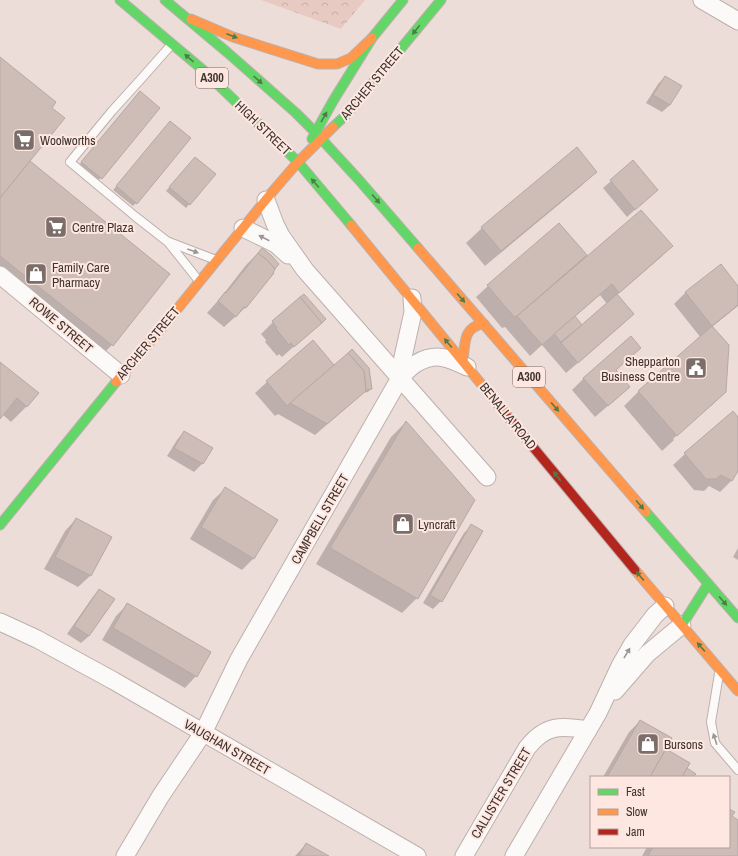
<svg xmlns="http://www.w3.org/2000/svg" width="738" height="856" font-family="'Archivo Narrow',sans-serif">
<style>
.park{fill:url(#park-crowns)}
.shadow{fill:#0003;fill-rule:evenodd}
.building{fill:#cebcb6;stroke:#b5a9a5}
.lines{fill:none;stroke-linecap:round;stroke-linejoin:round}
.lane-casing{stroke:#bdb0ad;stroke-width:10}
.street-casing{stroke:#bdb0ad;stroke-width:19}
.fast-casing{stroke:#bdb0ad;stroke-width:11}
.slow-casing{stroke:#bdb0ad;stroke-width:11}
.jam-casing{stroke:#bdb0ad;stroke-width:11}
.lane{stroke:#fcfaf9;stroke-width:8}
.street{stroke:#fcfaf9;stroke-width:17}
.fast{stroke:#63d668;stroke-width:9}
.slow{stroke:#ff974d;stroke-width:9}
.jam{stroke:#b3261e;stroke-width:9}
.oneway{fill:#4e7c49}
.oneway2{fill:#9c9694}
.labels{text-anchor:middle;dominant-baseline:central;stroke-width:4;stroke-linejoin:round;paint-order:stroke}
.shield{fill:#fee7e0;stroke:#776964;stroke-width:1}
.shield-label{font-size:12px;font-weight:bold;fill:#3d332f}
.street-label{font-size:13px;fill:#3d332f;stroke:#fee7e0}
.poi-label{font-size:13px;fill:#3d332f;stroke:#fee7e0;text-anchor:start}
</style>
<defs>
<pattern id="park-crowns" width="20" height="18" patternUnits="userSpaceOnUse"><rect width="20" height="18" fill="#e7cbc3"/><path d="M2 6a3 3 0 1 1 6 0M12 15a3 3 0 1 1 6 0" fill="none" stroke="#c7afa8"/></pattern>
</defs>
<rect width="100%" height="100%" fill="#edddd8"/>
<path class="park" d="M261,0h104l-24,29z"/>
<g class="shadow">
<path d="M0,58l51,50 -22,53 140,113 -57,71 -15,15 -97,-77z"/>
<path d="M665,77l5,28 -8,7 -16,-9 12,-19z"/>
<path d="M136,96l-35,82 -4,3 -19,-15z"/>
<path d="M167,126l-31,77 -3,3 -20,-16z"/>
<path d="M576,149l19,23 -15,15 -95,79 -19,-23 16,-15z"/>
<path d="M192,161l23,13 -29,34 -20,-17z"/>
<path d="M633,162l16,35 -22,20 -24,-29z"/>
<path d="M559,225l28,32 84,-11 -11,12 -43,37 16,19 -11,11 -56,48 -24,-28 -12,11 -25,-29 -3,1 -26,-31 12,-11zM600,295l7,9 -25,22 -8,-9z"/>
<path d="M262,249l9,24 2,1 -28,34 -21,19 -17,-14 15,-17 24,-31z"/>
<path d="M738,287v19l-26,21 13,65 -14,14v-2l-38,35 1,1 -12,11 -38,-45 15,-15 62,-53 -27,-34 12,-12z"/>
<path d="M304,295l13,31 -35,31 -3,-3 -2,2 -12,-14 1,-2 -5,-6 12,-12z"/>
<path d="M631,337l-16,34 14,16 -12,11 -22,19 -23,-27 11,-11z"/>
<path d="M313,342l21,24 35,3 2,20 -3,3 -6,1 -9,9 -38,33 -37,-21 -3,2 -20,-23 12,-11z"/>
<path d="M0,363l27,43 -16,16 -9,-8 -2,3z"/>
<path d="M733,412l5,6v51l-7,12 -11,11 -11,-6 -5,5 -10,-1 -21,-25 12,-11z"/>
<path d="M406,422l11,176 -15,15 -86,-49 75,-127z"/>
<path d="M184,432l27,16 -9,16 -8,8 -27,-16 10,-16z"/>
<path d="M225,489l29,69 -12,12 -52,-31 23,-39z"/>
<path d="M76,519l34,19 -20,38 -12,11 -34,-18 21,-38z"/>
<path d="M472,525l-31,76 -8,8 -10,-6 41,-70z"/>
<path d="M738,548v12l-5,-3z"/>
<path d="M99,590l14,9 -24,37 -8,7 -14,-9 25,-36z"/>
<path d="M127,605l69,71 -11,12 -83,-48 14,-24z"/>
<path d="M640,721l24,29 24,13 -3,6 7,8h-89l26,-45z"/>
<path d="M729,810l2,7 7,4v35h-96l5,-9h82z"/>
<path d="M306,844l21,12h-32z"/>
</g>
<g class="building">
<path d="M0,57l56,45 -4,6 13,10 -65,80z"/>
<path d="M665,76l17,10 -12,19 -17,-10z"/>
<path d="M140,91l20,17 -58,71 -21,-17z"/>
<path d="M170,121l21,17 -54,66 -21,-18z"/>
<path d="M577,147l20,25 -96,79 -20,-24z"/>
<path d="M195,157l21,17 -26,31 -21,-18z"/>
<path d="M633,160l25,30 -23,20 -25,-30z"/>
<path d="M30,161l140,113 -57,72 -113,-90v-58z"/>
<path d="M641,210l32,36 -54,47 -7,-9 -70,61 -25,-29z"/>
<path d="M559,223l28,32 -70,61 -3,1 -27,-32z"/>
<path d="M262,248l9,7 8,9 -4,5 -8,-9 -9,-7z"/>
<path d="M258,253l9,7 8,9 -2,4h1l-28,35 -2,-1 -8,10 -18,-16 7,-9 1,1z"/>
<path d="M721,264l17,22v19l-26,21 -27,-34z"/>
<path d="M304,294l22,25 -4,4 -22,-26z"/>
<path d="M617,294l17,20 -56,49 -17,-20z"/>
<path d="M300,297l22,26 -28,24 -3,-4 -2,2 -13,-16 1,-1 -5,-7z"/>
<path d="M575,316l7,9 -21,17 -7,-8z"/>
<path d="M712,326l17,19 -3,47 -49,44 -39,-45z"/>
<path d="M631,336l10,12 -25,22 14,17 -22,19 -25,-28z"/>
<path d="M313,340l21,25 -47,41 -21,-25z"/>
<path d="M352,349l17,19 3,21 -6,1 -2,-19 -16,-18z"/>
<path d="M348,353l16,18 2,20 -39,33 -37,-21z"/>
<path d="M0,362l39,31 -12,14 -10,-9 -17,21z"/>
<path d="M733,411l5,6v54l-6,10 -11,-6 -5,4h-10l-22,-26z"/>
<path d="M406,421l69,79 -57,99 -88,-51z"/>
<path d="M184,431l29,17 -10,16 -29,-16z"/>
<path d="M225,487l53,33 -24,39 -53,-32z"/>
<path d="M76,518l36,19 -21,39 -36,-19z"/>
<path d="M471,524l12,7 -41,71 -12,-7z"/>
<path d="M99,589l16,10 -26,37 -15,-10z"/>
<path d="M127,603l84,49 -14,25 -84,-49z"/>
<path d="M640,720l32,18 -22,39h-43z"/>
<path d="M666,749l24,14 -8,14h-32z"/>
<path d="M687,768l9,6 -3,3h-11z"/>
<path d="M729,809l6,3 -3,4 6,4v36h-90l5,-9h76z"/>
<path d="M306,843l23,13h-30z"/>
</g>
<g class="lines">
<g class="lane-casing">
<g id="lane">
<path d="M172,44l-31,35 -29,32 -42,51 66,55 32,25 31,39"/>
<path d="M169,242l47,18"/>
<path d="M719,674l-8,48 4,21 23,27"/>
</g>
</g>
<g class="street-casing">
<g id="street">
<path d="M702,0l36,21"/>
<path d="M266,200l9,24 6,12 24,34 182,207"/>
<path d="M243,228l33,16 12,11"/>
<path d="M0,275l121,100"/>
<path d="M400,378l3,-21 10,-45 -1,-14"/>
<path d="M0,622l37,17 77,42 303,175"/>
<path d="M615,691l32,-37 35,-29"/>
<path d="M125,856l35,-59 43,-64 36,-74 161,-281c5,-5 11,-12 17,-15 19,-11 32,-5 50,4"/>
<path d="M464,856l63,-108c18,-23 33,-23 61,-18"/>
<path d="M514,856l84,-143 22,-47 12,-21 23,-30 10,-9"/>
</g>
</g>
<g class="fast-casing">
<g id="fast">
<path d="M120,0l83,70 95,92 53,63"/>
<path d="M165,0l63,53 68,60 19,19 44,48 59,68"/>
<path d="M333,127l13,-12 95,-115"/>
<path d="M312,139l21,-38 39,-63 31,-38"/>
<path d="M646,512l92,106"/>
<path d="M0,525l116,-143"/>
<path d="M682,625l26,-41"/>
</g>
</g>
<g class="slow-casing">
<g id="slow">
<path d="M191,19l42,18 85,27h19l14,-6 21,-20"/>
<path d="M351,225l158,193"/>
<path d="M418,248l228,264"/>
<path d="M463,361c2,-17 0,-35 21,-37"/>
<path d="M116,382l50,-59 107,-132 25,-29 35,-35"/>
<path d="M635,570l103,121"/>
</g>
</g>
<g class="jam-casing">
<path id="jam" d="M509,418l126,152"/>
</g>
<use href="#lane" class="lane"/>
<use href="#street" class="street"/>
<use href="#fast" class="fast"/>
<use href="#slow" class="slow"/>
<use href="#jam" class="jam"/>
</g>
<defs><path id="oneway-solid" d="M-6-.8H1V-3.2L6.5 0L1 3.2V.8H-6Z"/></defs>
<g class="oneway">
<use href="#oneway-solid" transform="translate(416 30) rotate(129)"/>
<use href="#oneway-solid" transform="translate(232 36) rotate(21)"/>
<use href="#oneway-solid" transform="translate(189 58) rotate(-139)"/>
<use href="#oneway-solid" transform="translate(258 80) rotate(42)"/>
<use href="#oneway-solid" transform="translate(324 117) rotate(-60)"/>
<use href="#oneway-solid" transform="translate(315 183) rotate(-131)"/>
<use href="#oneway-solid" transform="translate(376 199) rotate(49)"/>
<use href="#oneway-solid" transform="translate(461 298) rotate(49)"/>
<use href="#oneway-solid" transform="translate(448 343) rotate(-130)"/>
<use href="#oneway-solid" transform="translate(555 407) rotate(49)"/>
<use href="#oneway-solid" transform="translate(557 476) rotate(-129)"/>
<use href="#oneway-solid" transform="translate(640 505) rotate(49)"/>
<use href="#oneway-solid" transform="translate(640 576) rotate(-130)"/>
<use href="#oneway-solid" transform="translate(723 601) rotate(49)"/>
<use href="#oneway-solid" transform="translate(701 647) rotate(-131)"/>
</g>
<g class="oneway2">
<use href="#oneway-solid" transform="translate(264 238) rotate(-153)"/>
<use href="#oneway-solid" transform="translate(193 251) rotate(20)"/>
<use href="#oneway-solid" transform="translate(627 653) rotate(-59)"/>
<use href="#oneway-solid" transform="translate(715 739) rotate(-108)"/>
</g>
<defs>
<g id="supermarket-square" transform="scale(1.15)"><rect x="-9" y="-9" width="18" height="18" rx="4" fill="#7b6e6a" stroke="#fee7e0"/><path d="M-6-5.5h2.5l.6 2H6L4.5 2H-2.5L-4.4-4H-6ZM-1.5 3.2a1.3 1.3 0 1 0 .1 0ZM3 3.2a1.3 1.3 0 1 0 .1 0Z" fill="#fff"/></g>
<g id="shop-square" transform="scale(1.15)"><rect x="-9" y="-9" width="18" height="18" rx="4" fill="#7b6e6a" stroke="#fee7e0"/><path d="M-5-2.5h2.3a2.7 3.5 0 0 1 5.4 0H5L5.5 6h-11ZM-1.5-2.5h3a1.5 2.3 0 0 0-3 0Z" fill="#fff"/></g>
<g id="civic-square" transform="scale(1.15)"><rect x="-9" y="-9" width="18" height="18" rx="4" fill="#7b6e6a" stroke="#fee7e0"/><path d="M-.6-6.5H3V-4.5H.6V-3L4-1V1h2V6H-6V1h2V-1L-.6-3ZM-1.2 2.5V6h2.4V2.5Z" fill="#fff"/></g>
</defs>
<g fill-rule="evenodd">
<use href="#supermarket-square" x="24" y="140"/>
<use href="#supermarket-square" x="56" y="227"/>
<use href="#shop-square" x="36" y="274"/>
<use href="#civic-square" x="696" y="368"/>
<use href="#shop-square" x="403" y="524"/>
<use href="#shop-square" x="648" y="744"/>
</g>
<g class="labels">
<g class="shield">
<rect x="196" y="68" width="32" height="20" rx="3"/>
<rect x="513" y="367" width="32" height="20" rx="3"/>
</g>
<g class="shield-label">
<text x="212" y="78">A300</text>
<text x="529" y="377">A300</text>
</g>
<g class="street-label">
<text transform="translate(372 83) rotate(-50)">ARCHER STREET</text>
<text transform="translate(263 128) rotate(44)">HIGH STREET</text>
<text transform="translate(61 325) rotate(40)">ROWE STREET</text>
<text transform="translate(148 343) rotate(-50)">ARCHER STREET</text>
<text transform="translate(508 416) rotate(51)">BENALLA ROAD</text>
<text transform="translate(320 519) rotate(-60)">CAMPBELL STREET</text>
<text transform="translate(227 747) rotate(30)">VAUGHAN STREET</text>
<text transform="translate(501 793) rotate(-59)">CALLISTER STREET</text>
</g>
<g class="poi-label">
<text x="40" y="140">Woolworths</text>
<text x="72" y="227">Centre Plaza</text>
<text x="52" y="267">Family Care<tspan x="52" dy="15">Pharmacy</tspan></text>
<text x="680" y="361" text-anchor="end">Shepparton<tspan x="680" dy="15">Business Centre</tspan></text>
<text x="418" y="524">Lyncraft</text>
<text x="664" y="744">Bursons</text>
</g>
</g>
<rect x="590" y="776" width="140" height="72" fill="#fee7e0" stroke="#b19f99"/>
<rect x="598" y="789" width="20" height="6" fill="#63d668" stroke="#b19f99"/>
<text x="626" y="796" font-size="12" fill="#3d332f">Fast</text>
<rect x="598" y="809" width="20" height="6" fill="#ff974d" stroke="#b19f99"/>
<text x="626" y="816" font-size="12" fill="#3d332f">Slow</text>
<rect x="598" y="829" width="20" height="6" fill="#b3261e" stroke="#b19f99"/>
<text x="626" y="836" font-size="12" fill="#3d332f">Jam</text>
</svg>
